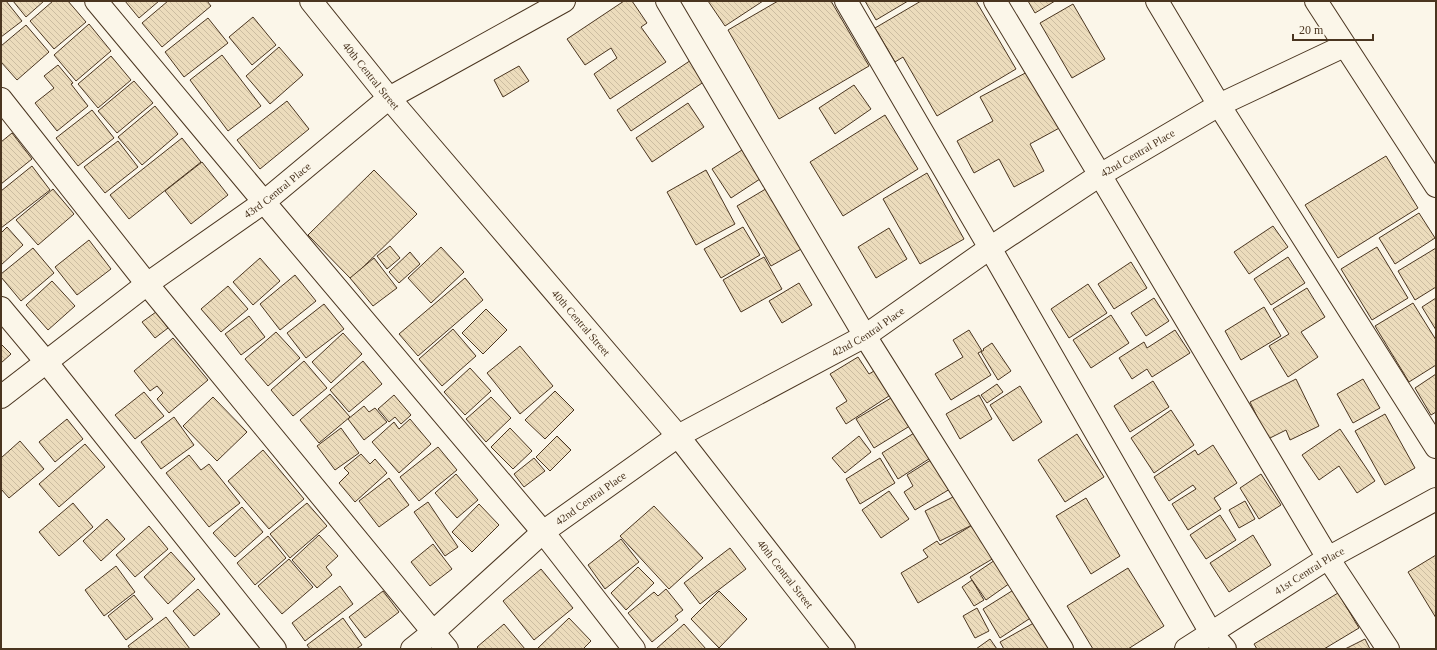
<svg xmlns="http://www.w3.org/2000/svg" width="1437" height="650" font-family="'Times New Roman',serif">
<style>
.building{fill:url(#building-back-hatch);stroke:#4a3520}
.lines{fill:none;stroke-linecap:round;stroke-linejoin:round}
.street-casing{stroke:#4a3520;stroke-width:24}
.street{stroke:#fbf6e9;stroke-width:22}
.labels{text-anchor:middle;dominant-baseline:central;stroke-width:3;stroke-linejoin:round;paint-order:stroke}
.street-label{font-size:11px;fill:#4a3520;stroke:#fbf6e9}
</style>
<defs>
<pattern id="building-back-hatch" width="6" height="6" patternUnits="userSpaceOnUse"><rect width="6" height="6" fill="#ecdcbc"/><path d="M-1 5l2 2M0 0l6 6M5-1l2 2" fill="none" stroke="#ccbda1"/></pattern>
</defs>
<rect width="100%" height="100%" fill="#fbf6e9"/>
<g class="building">
<path d="M1,1h5l16,20 -21,16z"/>
<path d="M13,1h31l-18,16z"/>
<path d="M53,1h15l18,21 -32,27 -24,-28z"/>
<path d="M125,1h34l-20,17z"/>
<path d="M168,1h39l4,5 -49,41 -20,-24z"/>
<path d="M624,1h8l15,22 -6,4 25,35 -56,37 -16,-25 23,-16 -6,-10 -26,17 -18,-26z"/>
<path d="M708,1h55l-38,25z"/>
<path d="M778,1h53l38,65 -90,53 -51,-89z"/>
<path d="M865,1h43l-32,19z"/>
<path d="M921,1h55l40,68 -79,47 -34,-59 -8,5 -20,-34z"/>
<path d="M1028,1h27l-20,12z"/>
<path d="M1073,4l32,55 -33,19 -32,-55z"/>
<path d="M253,17l23,28 -24,20 -23,-28z"/>
<path d="M208,18l20,25 -44,34 -19,-25z"/>
<path d="M89,24l22,27 -35,30 -22,-26z"/>
<path d="M26,25l23,27 -32,28 -16,-18v-16z"/>
<path d="M279,47l24,28 -33,29 -24,-28z"/>
<path d="M222,55l39,51 -33,25 -38,-51z"/>
<path d="M111,56l20,24 -33,28 -20,-24z"/>
<path d="M697,56l14,21 -80,54 -14,-21z"/>
<path d="M58,65l15,18 -2,1 17,22 -31,25 -22,-28 19,-15 -10,-12z"/>
<path d="M519,66l10,15 -26,16 -9,-17z"/>
<path d="M1031,70l32,56 -33,18 14,27 -30,16 -15,-28 -25,14 -17,-32 36,-20 -13,-24z"/>
<path d="M134,81l19,22 -36,30 -19,-22z"/>
<path d="M854,85l17,24 -36,25 -16,-26z"/>
<path d="M287,101l22,28 -49,40 -23,-29z"/>
<path d="M688,103l16,24 -52,35 -16,-24z"/>
<path d="M155,106l23,28 -36,31 -24,-28z"/>
<path d="M92,110l22,28 -36,28 -22,-28z"/>
<path d="M885,115l33,54 -75,47 -33,-54z"/>
<path d="M12,133l20,26 -31,25v-42z"/>
<path d="M182,138l19,24 -72,57 -19,-24z"/>
<path d="M118,141l20,26 -33,26 -21,-26z"/>
<path d="M742,150l18,29 -29,19 -19,-29z"/>
<path d="M1386,156l32,52 -80,50 -33,-53z"/>
<path d="M202,162l26,33 -37,29 -26,-33z"/>
<path d="M32,166l18,24 -49,38v-37z"/>
<path d="M374,170l43,44 -66,65 -43,-44z"/>
<path d="M706,170l29,54 -39,21 -29,-53z"/>
<path d="M927,173l37,66 -44,25 -37,-65z"/>
<path d="M769,187l34,61 -32,18 -34,-60z"/>
<path d="M53,189l21,25 -36,31 -22,-25z"/>
<path d="M1419,213l16,25 -40,26 -16,-26z"/>
<path d="M1273,226l15,21 -39,27 -15,-22z"/>
<path d="M7,227l16,18 -22,20v-32z"/>
<path d="M743,227l17,28 -39,23 -17,-29z"/>
<path d="M889,228l18,31 -31,19 -18,-31z"/>
<path d="M89,240l22,29 -34,26 -22,-28z"/>
<path d="M390,246l10,12 -13,11 -10,-13z"/>
<path d="M441,247l23,25 -33,31 -23,-25z"/>
<path d="M1377,247l31,51 -36,22 -31,-51z"/>
<path d="M33,248l21,25 -33,28 -20,-24v-3z"/>
<path d="M1436,248v39l-21,13 -17,-29z"/>
<path d="M410,252l10,12 -21,19 -10,-11z"/>
<path d="M764,257l18,32 -41,23 -18,-32z"/>
<path d="M1288,257l17,26 -34,22 -17,-26z"/>
<path d="M260,258l20,23 -27,24 -20,-23z"/>
<path d="M374,258l23,30 -24,18 -23,-28z"/>
<path d="M1131,262l16,26 -33,21 -16,-25z"/>
<path d="M295,275l21,26 -36,29 -20,-26z"/>
<path d="M465,278l18,22 -65,56 -19,-22z"/>
<path d="M52,281l23,25 -27,24 -22,-25z"/>
<path d="M799,283l13,22 -30,18 -13,-22z"/>
<path d="M1088,284l19,29 -38,25 -18,-29z"/>
<path d="M228,286l20,23 -27,23 -20,-23z"/>
<path d="M1307,288l18,29 -24,15 17,25 -30,20 -19,-31 20,-12 -16,-25z"/>
<path d="M1154,298l15,23 -23,15 -15,-23z"/>
<path d="M1436,298v32l-14,-23z"/>
<path d="M1413,303l23,37v25l-27,17 -34,-56z"/>
<path d="M324,304l20,25 -38,29 -19,-25z"/>
<path d="M1264,307l17,29 -40,24 -16,-29z"/>
<path d="M486,309l21,21 -24,24 -21,-21z"/>
<path d="M156,312l12,16 -13,10 -13,-16z"/>
<path d="M1111,315l18,28 -38,25 -18,-28z"/>
<path d="M249,316l16,21 -24,18 -16,-21z"/>
<path d="M453,329l23,27 -34,30 -23,-27z"/>
<path d="M969,330l13,21 -4,2 13,22 -40,25 -16,-26 28,-17 -10,-17z"/>
<path d="M1175,330l15,23 -38,24 -5,-8 -15,10 -13,-21 25,-16 3,6z"/>
<path d="M276,332l24,26 -32,28 -23,-27z"/>
<path d="M343,333l19,21 -31,29 -19,-21z"/>
<path d="M173,338l35,42 -39,33 -12,-14 6,-6 -6,-7 -7,5 -16,-20z"/>
<path d="M992,343l19,28 -13,9 -17,-28 3,-2 -1,-1z"/>
<path d="M1,344l10,10 -10,9z"/>
<path d="M520,346l33,40 -33,28 -33,-41z"/>
<path d="M858,357l11,17 10,-6 16,24 -49,32 -10,-16 11,-7 -17,-27z"/>
<path d="M304,361l23,27 -34,28 -22,-26z"/>
<path d="M363,361l19,23 -33,28 -19,-22z"/>
<path d="M470,368l21,23 -26,24 -21,-23z"/>
<path d="M1436,374v38l-5,3 -16,-27z"/>
<path d="M1296,379l23,47 -29,14 -4,-10 -18,9 -18,-37z"/>
<path d="M1363,379l17,29 -27,15 -16,-29z"/>
<path d="M1153,381l16,26 -39,25 -16,-26z"/>
<path d="M997,384l6,8 -16,11 -6,-8z"/>
<path d="M1020,386l22,36 -29,19 -23,-36z"/>
<path d="M555,391l19,19 -29,29 -20,-19z"/>
<path d="M144,392l20,24 -29,23 -20,-24z"/>
<path d="M330,394l20,23 -31,26 -19,-23z"/>
<path d="M394,395l17,20 -10,9 -6,-7 -6,5 -11,-13z"/>
<path d="M896,395l17,29 -39,24 -18,-29z"/>
<path d="M979,395l13,24 -32,20 -14,-25z"/>
<path d="M213,397l34,35 -30,29 -34,-35z"/>
<path d="M491,397l20,21 -25,24 -20,-23z"/>
<path d="M364,406l5,6 6,-4 12,14 -23,18 -16,-21z"/>
<path d="M1171,410l23,35 -40,28 -23,-35z"/>
<path d="M1385,414l30,54 -30,17 -30,-54z"/>
<path d="M174,417l20,28 -33,24 -20,-27z"/>
<path d="M67,419l16,20 -28,23 -16,-20z"/>
<path d="M410,419l21,25 -32,29 -27,-31 22,-20 5,7z"/>
<path d="M341,428l18,25 -24,17 -18,-24z"/>
<path d="M510,428l22,23 -19,18 -22,-22z"/>
<path d="M1340,429l35,52 -18,12 -18,-27 -20,14 -17,-25z"/>
<path d="M919,430l16,25 -37,24 -16,-26z"/>
<path d="M1077,434l27,43 -39,25 -27,-42z"/>
<path d="M557,436l14,14 -21,21 -14,-14z"/>
<path d="M859,436l12,16 -26,21 -13,-15z"/>
<path d="M20,441l24,28 -35,29 -8,-9v-31z"/>
<path d="M85,444l20,23 -46,40 -20,-23z"/>
<path d="M1213,445l24,38 -23,15 7,11 -33,21 -16,-26 24,-15 -3,-4 -24,16 -15,-24 41,-27 3,5z"/>
<path d="M438,447l19,23 -38,31 -19,-24z"/>
<path d="M263,450l41,49 -35,30 -41,-48z"/>
<path d="M361,454l9,10 5,-5 12,14 -32,29 -16,-19 10,-10 -5,-5z"/>
<path d="M189,455l12,15 8,-6 31,39 -31,24 -43,-54z"/>
<path d="M937,456l18,30 -40,24 -11,-18 9,-6 -6,-11z"/>
<path d="M534,458l11,13 -21,16 -10,-13z"/>
<path d="M880,458l15,25 -35,21 -14,-25z"/>
<path d="M456,474l22,26 -21,18 -22,-25z"/>
<path d="M1261,474l20,31 -22,14 -19,-31z"/>
<path d="M389,478l20,27 -30,22 -20,-26z"/>
<path d="M889,491l20,28 -28,19 -19,-28z"/>
<path d="M957,495l15,30 -32,16 -15,-30z"/>
<path d="M1086,498l34,58 -29,18 -35,-58z"/>
<path d="M1245,501l10,18 -16,9 -10,-18z"/>
<path d="M428,502l30,45 -13,9 -31,-44z"/>
<path d="M73,503l20,24 -34,29 -20,-24z"/>
<path d="M307,503l20,23 -37,32 -20,-24z"/>
<path d="M479,504l20,21 -27,27 -20,-20z"/>
<path d="M654,506l49,52 -34,31 -49,-53z"/>
<path d="M242,507l21,25 -28,25 -22,-24z"/>
<path d="M1220,515l16,25 -30,19 -16,-24z"/>
<path d="M107,519l18,20 -24,22 -18,-20z"/>
<path d="M974,524l20,34 -76,45 -17,-30 27,-16 -5,-7 14,-9 3,4z"/>
<path d="M149,526l19,23 -33,28 -19,-22z"/>
<path d="M319,535l19,21 -12,11 6,8 -15,13 -25,-28z"/>
<path d="M1253,535l18,30 -42,27 -19,-29z"/>
<path d="M268,536l18,22 -31,27 -18,-22z"/>
<path d="M621,539l18,23 -34,27 -17,-24z"/>
<path d="M433,544l19,25 -22,17 -19,-24z"/>
<path d="M730,548l16,21 -46,35 -16,-21z"/>
<path d="M171,552l24,27 -27,25 -24,-27z"/>
<path d="M1436,555v63l-28,-46z"/>
<path d="M998,558l15,23 -27,19 -16,-23z"/>
<path d="M289,559l24,28 -31,27 -24,-28z"/>
<path d="M116,566l19,26 -31,24 -19,-26z"/>
<path d="M638,567l16,16 -28,27 -15,-17z"/>
<path d="M1128,568l36,58 -36,23h-35l-26,-43z"/>
<path d="M541,569l32,39 -39,32 -31,-39z"/>
<path d="M972,580l12,20 -10,6 -12,-19z"/>
<path d="M340,586l13,18 -48,37 -13,-18z"/>
<path d="M198,589l22,25 -26,22 -21,-25z"/>
<path d="M666,589l17,21 -8,6 3,4 -26,22 -24,-29 26,-21 4,4z"/>
<path d="M1015,589l17,28 -32,21 -17,-29z"/>
<path d="M383,591l16,21 -34,26 -16,-21z"/>
<path d="M719,591l28,28 -28,29 -28,-29z"/>
<path d="M1338,593l21,35 -35,21h-67l-3,-5z"/>
<path d="M134,595l19,24 -27,21 -18,-24z"/>
<path d="M977,608l12,23 -14,7 -12,-22z"/>
<path d="M166,617l24,32h-60l-2,-3z"/>
<path d="M343,618l19,27 -6,4h-46l-3,-4z"/>
<path d="M569,618l22,23 -8,8h-46z"/>
<path d="M1039,620l14,29h-49l-4,-7z"/>
<path d="M504,624l21,25h-46l-2,-2z"/>
<path d="M684,624l22,25h-50z"/>
<path d="M990,639l7,10h-21z"/>
<path d="M1365,639l5,10h-25z"/>
</g>
<g class="lines">
<g class="street-casing">
<g id="street">
<path d="M96,1l168,201 279,330 91,117"/>
<path id="s1" d="M311,1l78,97 289,338 166,213"/>
<path d="M667,1l198,335 197,313"/>
<path d="M846,1l144,247 221,385 14,16"/>
<path d="M995,1l105,174 228,383 60,91"/>
<path d="M1157,1l62,104 217,342"/>
<path d="M1316,1l120,185"/>
<path d="M1,99l146,185 300,365"/>
<path d="M1,308l46,55 228,286"/>
<path id="s2" d="M1,397l146,-113 117,-82 125,-104 175,-97"/>
<path id="s3" d="M412,649l20,-16 111,-101 135,-96 187,-100 125,-88 110,-73 119,-70 125,-59"/>
<path id="s4" d="M1186,649l142,-91 108,-59"/>
</g>
</g>
<use href="#street" class="street"/>
</g>
<g class="labels">
<g class="street-label">
<text stroke="none"><textPath href="#s1" startOffset="96">40th Central Street</textPath></text>
<text stroke="none"><textPath href="#s3" startOffset="882">42nd Central Place</textPath></text>
<text stroke="none"><textPath href="#s2" startOffset="345">43rd Central Place</textPath></text>
<text stroke="none"><textPath href="#s1" startOffset="420">40th Central Street</textPath></text>
<text stroke="none"><textPath href="#s3" startOffset="558">42nd Central Place</textPath></text>
<text stroke="none"><textPath href="#s3" startOffset="234">42nd Central Place</textPath></text>
<text stroke="none"><textPath href="#s4" startOffset="146">41st Central Place</textPath></text>
<text stroke="none"><textPath href="#s1" startOffset="744">40th Central Street</textPath></text>
</g>
</g>
<rect width="1437" height="650" fill="none" stroke="#4a3520" stroke-width="4"/>
<path d="M1293 34v6h80v-6" fill="none" stroke="#4a3520" stroke-width="2"/>
<text x="1299" y="34" font-size="12" fill="#4a3520" stroke="#fbf6e9" stroke-width="3" paint-order="stroke">20 m</text>
</svg>
